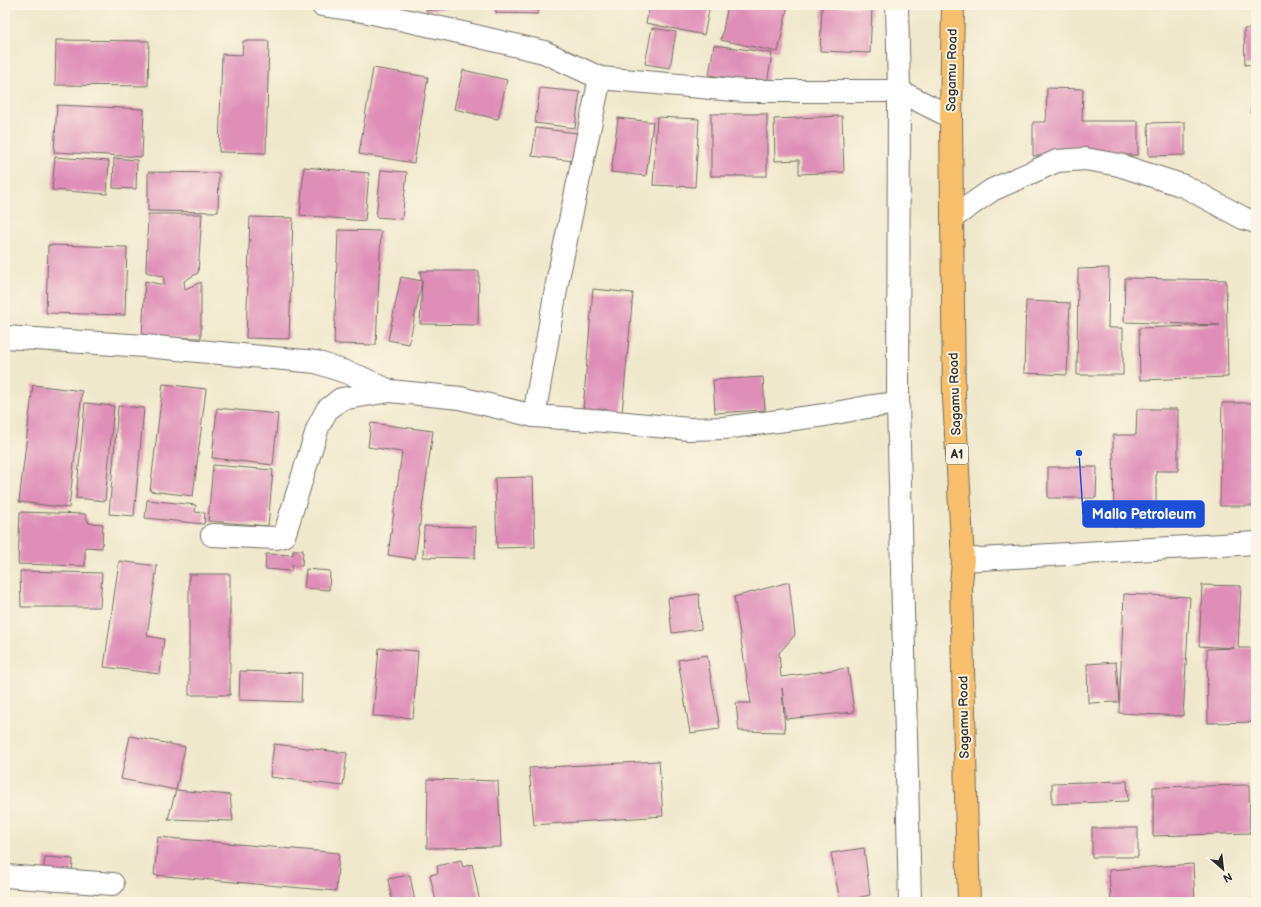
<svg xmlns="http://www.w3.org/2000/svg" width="1261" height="907" font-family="'Balsamiq Sans',sans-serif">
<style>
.building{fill:#df8eb7}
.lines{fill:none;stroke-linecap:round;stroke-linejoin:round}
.minor-casing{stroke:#706d63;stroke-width:24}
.highway-casing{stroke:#706d63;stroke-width:24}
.minor{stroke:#fff;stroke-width:22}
.highway{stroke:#f8bf6c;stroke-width:22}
.labels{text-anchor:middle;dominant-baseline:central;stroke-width:4;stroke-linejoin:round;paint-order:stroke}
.shield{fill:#fcf5e5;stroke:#6a6863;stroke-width:1}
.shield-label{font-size:12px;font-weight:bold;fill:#2b2b2b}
.street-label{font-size:13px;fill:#2b2b2b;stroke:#fcf5e5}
.leader{fill:none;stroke:#1d4ed8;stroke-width:1.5}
.callout-dot{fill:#1d4ed8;stroke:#fcf5e5;stroke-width:1.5}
.callout{fill:#1d4ed8;stroke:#1d4ed8;stroke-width:1.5}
.callout-label{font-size:14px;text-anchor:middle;font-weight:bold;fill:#fff}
</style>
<rect width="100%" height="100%" fill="#fcf5e5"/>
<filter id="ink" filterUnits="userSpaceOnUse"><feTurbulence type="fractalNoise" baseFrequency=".025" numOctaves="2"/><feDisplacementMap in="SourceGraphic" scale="8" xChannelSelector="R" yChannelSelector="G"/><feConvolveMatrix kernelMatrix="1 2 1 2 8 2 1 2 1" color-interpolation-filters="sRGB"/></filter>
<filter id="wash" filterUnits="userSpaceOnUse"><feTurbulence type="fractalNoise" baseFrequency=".012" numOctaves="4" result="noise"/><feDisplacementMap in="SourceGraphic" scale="16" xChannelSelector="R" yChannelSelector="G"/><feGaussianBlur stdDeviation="0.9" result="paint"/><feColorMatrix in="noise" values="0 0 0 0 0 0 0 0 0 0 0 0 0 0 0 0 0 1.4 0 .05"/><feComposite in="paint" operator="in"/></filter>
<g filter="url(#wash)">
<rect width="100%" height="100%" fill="#f0e8cc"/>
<g id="blocks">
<g class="building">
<path d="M426,5h39v1l-39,5z"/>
<path d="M496,5h43l-1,9 -42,-1z"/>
<path d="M650,5h60l-6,30 -58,-12z"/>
<path d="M728,5h60l-10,47 -57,-12z"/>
<path d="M822,6l50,2 -2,45 -50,-2z"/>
<path d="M652,28l24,4 -6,36 -25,-4z"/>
<path d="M1256,28v36l-11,1 -1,-36z"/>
<path d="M56,40l93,1 -1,45 -93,-1z"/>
<path d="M243,41h26l-3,112 -47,-1 3,-98 20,1z"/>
<path d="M714,45l58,8 -5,31 -58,-9z"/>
<path d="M373,68l55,9 -14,86 -55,-9z"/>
<path d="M463,70l44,10 -9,39 -44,-10z"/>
<path d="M540,88l40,4 -5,36 -40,-5z"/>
<path d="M1047,88l36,1 -1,32h56v34l-105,1v-34h13z"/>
<path d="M1255,92h1v22l-6,-1z"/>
<path d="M57,105l87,4 -2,48 -88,-5z"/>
<rect x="711" y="114" width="56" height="62"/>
<path d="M842,116l2,56 -45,2v-14l-24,1 -1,-42z"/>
<path d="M657,117l42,2 -4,68 -42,-2z"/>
<path d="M618,118l35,4 -7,54 -35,-4z"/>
<path d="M1185,122v33l-36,1 -1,-33z"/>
<path d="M536,128l41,5 -3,28 -42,-5z"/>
<path d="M55,157l54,4 -2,33 -55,-4z"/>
<path d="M114,158l23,2 -1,29 -23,-1z"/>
<path d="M304,167l65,6 -4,48 -65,-6z"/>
<path d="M381,170l26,2 -5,47 -26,-2z"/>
<path d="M148,172l71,1 -1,39 -70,-1z"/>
<path d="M148,214h54l-4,59 -14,8 1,8 16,-7v56l-59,-1 3,-56 19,4v-8l-18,-5z"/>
<path d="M250,217l43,1 -4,121 -43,-1z"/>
<path d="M338,230l43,1 -5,114 -42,-1z"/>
<path d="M48,245l79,2 -2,68 -79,-2z"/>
<path d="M1109,268l-1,60h15v47h-46l1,-106z"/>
<path d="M420,271h59l-1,54 -58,-1 2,-43z"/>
<path d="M401,277l21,4 -13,63 -21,-4z"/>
<path d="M1125,278l101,2 2,97 -88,3 -1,-52 81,-3 -96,-3z"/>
<path d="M593,289l40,4 -11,120 -39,-4z"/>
<path d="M1026,301l44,2 -3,72 -43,-2z"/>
<path d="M763,377l2,33 -50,3 -2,-33z"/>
<path d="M163,384l43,5 -13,107 -43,-5z"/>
<path d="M33,385l49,6 -13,117 -50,-6z"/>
<path d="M85,403l29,3 -9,95 -29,-3z"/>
<path d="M1222,403h34v103h-36z"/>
<path d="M118,406l26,2 -10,108 -25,-2z"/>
<path d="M217,408l61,6 -5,51 -61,-7z"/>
<path d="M1137,409h41v62h-22v55h-42l-1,-91h23z"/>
<path d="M371,423l62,8 -18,128 -27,-4 14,-103 -34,-5z"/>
<path d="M213,465l60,5 -5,56 -60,-5z"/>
<path d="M1048,467h49l-1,31h-48z"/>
<path d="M533,477l2,70 -38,1 -2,-70z"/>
<path d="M147,500l49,5 -1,7 10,1 -1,11 -59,-6z"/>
<path d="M20,512l65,2 4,9 14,1 -1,24 -17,-1v19l-67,-2z"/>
<path d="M424,526l52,1 -1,31 -52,-1z"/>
<path d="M293,550h10l-1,16 -10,-1 -1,6 -26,-2 1,-15 27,1z"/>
<path d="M119,561l38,5 -10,70 17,3 -4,35 -56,-7z"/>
<path d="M306,569l24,2 -1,19 -25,-2z"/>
<path d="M20,571l82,2 -2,34h-79z"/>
<rect x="189" y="574" width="41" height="121"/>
<path d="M789,582l6,53 -16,18 2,24 67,-9 6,44 -68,7 -4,-31 3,44 -46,-1 -3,-28h15l-17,-106z"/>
<path d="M1202,585l39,1 -3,62h18v74l-48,1 -1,-74 27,-1 -35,-2z"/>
<path d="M699,594l2,35 -29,4 -4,-35z"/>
<path d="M1124,594l66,3 -7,119 -64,-3z"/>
<path d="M379,648l39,3 -5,67 -40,-2z"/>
<path d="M707,655l13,74 -30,4 -12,-73z"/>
<path d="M1116,662l3,40 -31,1 -1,-39z"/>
<path d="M240,671l62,2 -1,29 -62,-2z"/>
<path d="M130,736l55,11 -9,43 -55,-11z"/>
<path d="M274,744l73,9 -4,33 -73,-9z"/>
<path d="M659,761l4,55 -129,9 -5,-57z"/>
<path d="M428,779l70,2 3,66 -74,1z"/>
<path d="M1127,781l1,20 -76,3v-21z"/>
<path d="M1249,785l1,48 -97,3v-49z"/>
<path d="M176,790l54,5 3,26 -65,-2z"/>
<rect x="1092" y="828" width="46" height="29"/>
<path d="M158,837l181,16 -3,38 -182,-16z"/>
<path d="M864,848l6,47 -30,7 -9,-49z"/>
<path d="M45,857l28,2 -1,18 -29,-1z"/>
<path d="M461,860l2,7 9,-3 8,38h-39v-2l-5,1 -6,-26 8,-2 -1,-7z"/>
<path d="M1193,864l2,38h-84l-2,-32z"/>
<path d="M410,875l5,27h-23l-4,-23z"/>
</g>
</g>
</g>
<g filter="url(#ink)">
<use href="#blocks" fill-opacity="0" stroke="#706d63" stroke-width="1"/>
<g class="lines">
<g class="minor-casing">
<g id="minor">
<path d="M322,5l46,7 82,18 94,22 56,26 145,13h154l52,26"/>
<path d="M897,5l2,86 -1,312 12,499"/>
<path d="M952,218l40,-28 65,-29 28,-2 34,6 65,21 59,32 13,4"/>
<path d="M5,337l140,9 171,16 44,15 30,14 70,7 74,18 71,5 84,8 35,-1 101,-13 42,-8 31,-4"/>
<path d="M534,416l24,-138 42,-200"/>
<path d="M212,535l64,3 8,-2 34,-109 9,-17 14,-11 49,-8"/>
<path d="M963,560l293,-17"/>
<path d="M5,876l108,8"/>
</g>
</g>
<g class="highway-casing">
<path id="highway" d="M953,5l-2,112 3,281 9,162 -2,25 6,252 2,65"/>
</g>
<use href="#minor" class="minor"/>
<use href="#highway" class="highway"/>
</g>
</g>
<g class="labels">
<rect class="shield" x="946" y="444" width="22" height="20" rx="3"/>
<g class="shield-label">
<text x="957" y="454">A1</text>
</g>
<g class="street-label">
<text transform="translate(952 70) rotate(-89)">Sagamu Road</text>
<text transform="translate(955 394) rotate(-92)">Sagamu Road</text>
<text transform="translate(964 717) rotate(-91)">Sagamu Road</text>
</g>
</g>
<path class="leader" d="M1079 453L1083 514"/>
<circle class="callout-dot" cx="1079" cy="453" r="4"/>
<rect class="callout" x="1083" y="501" width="121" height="26" rx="4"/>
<g class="callout-label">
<text x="1144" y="519">Mallo Petroleum</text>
</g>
<rect width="1261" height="907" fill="none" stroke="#fcf5e5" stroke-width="20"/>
<g transform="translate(1223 869) rotate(152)" stroke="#fcf5e5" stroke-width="3" paint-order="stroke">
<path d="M0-3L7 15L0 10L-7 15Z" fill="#2b2b2b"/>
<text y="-6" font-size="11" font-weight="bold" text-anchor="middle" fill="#2b2b2b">N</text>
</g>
</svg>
